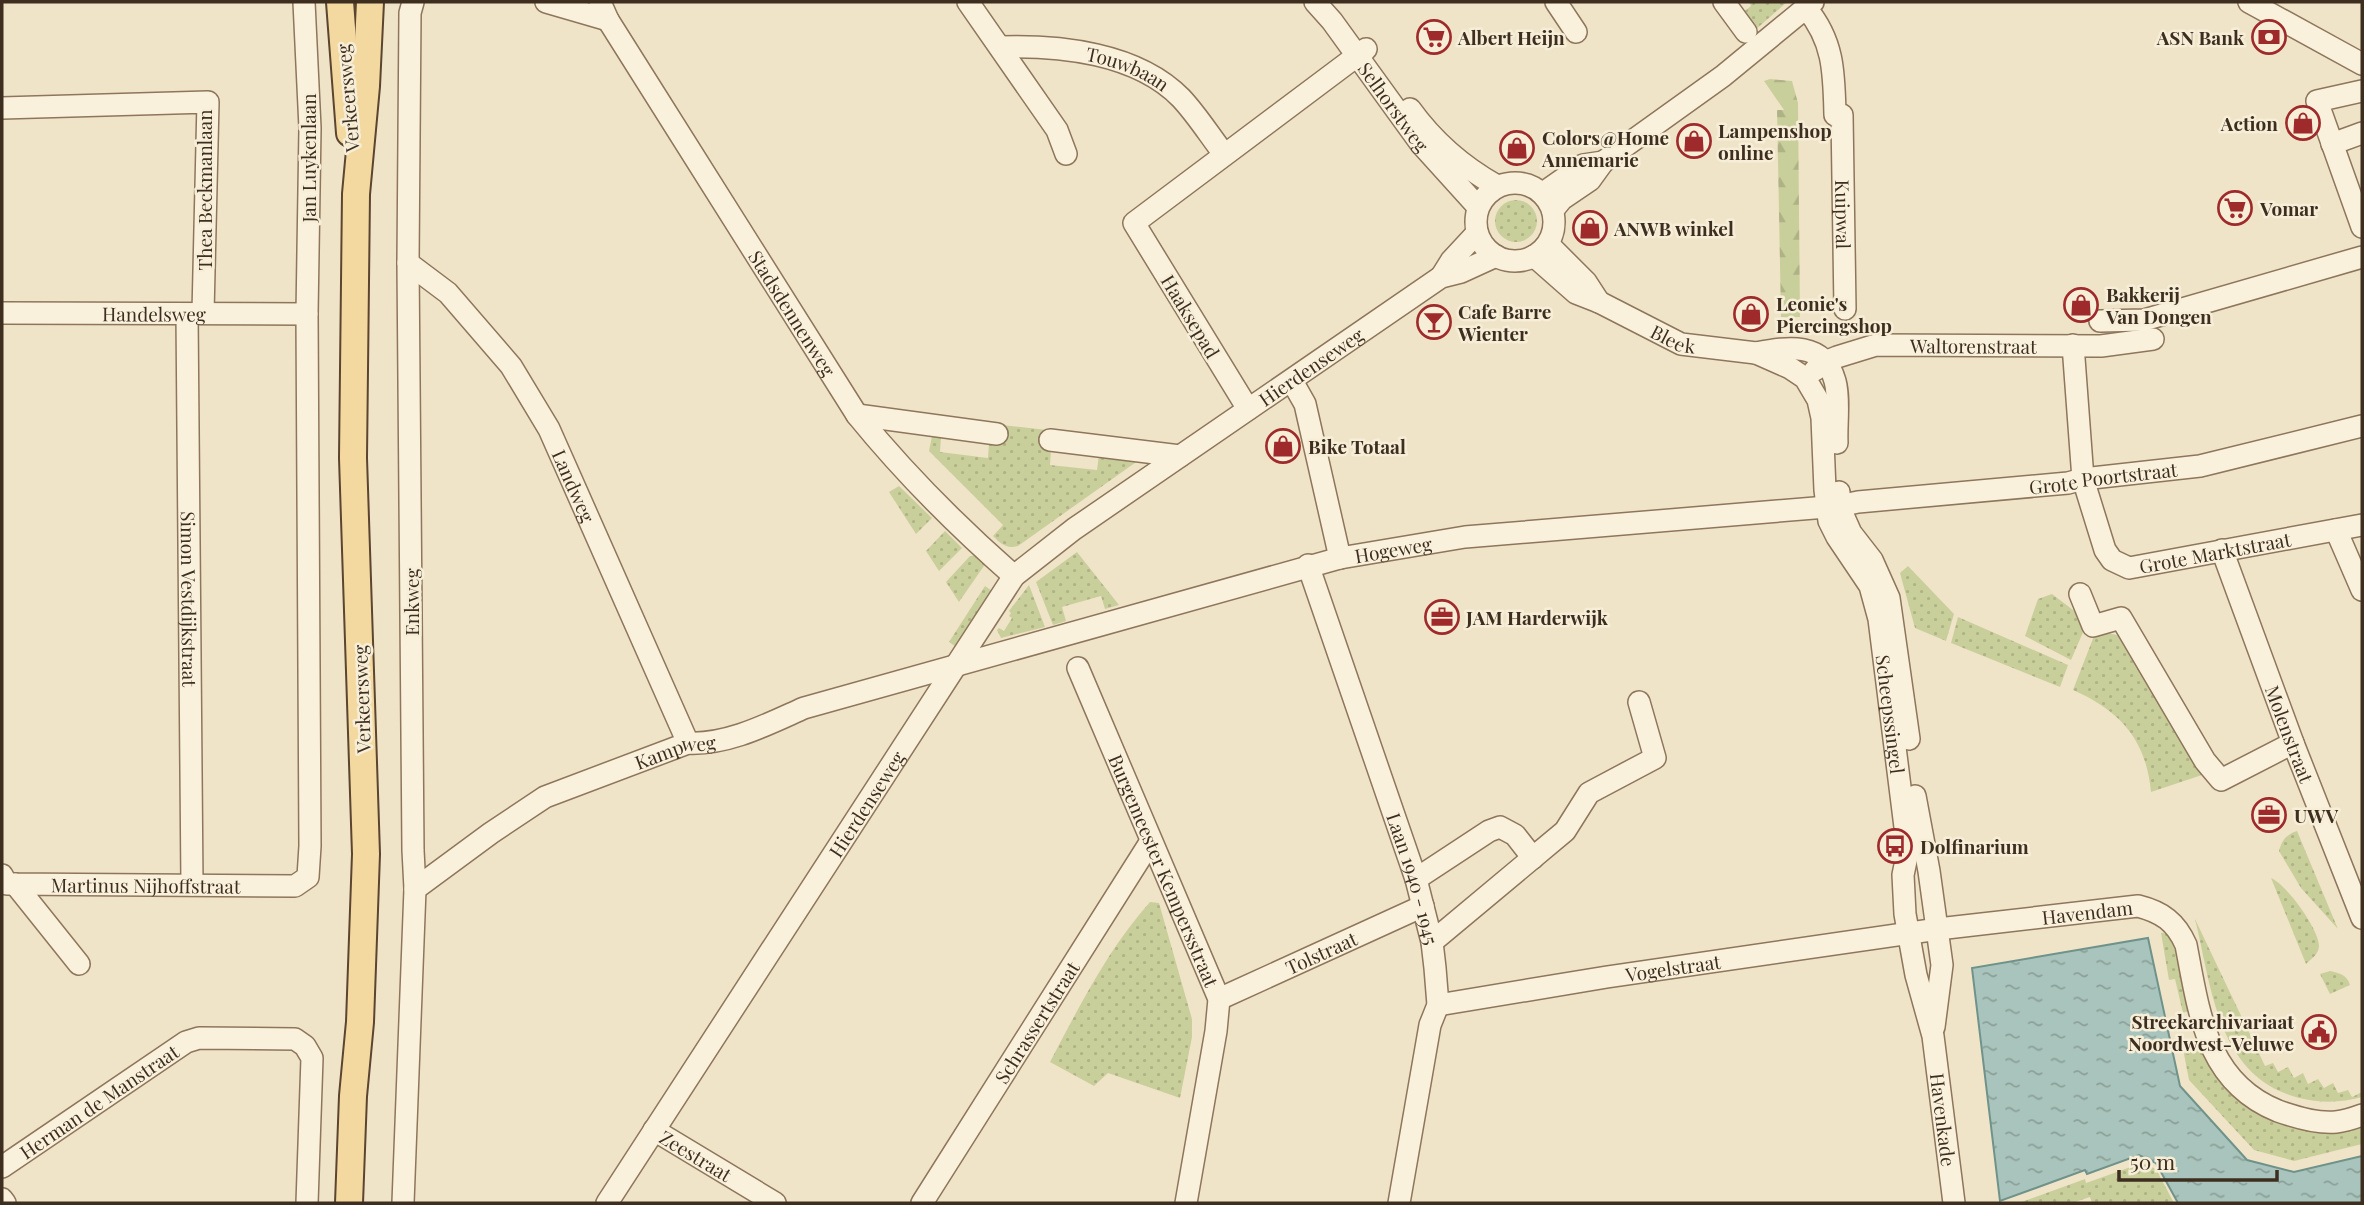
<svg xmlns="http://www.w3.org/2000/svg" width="2364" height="1205" font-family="'Playfair Display',serif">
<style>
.grass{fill:url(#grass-dots)}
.forest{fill:url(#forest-firs)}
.water{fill:url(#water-ripples);stroke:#6f938a;stroke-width:2}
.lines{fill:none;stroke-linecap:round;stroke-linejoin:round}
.minor-casing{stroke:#8d765c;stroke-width:24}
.major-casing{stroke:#5b4430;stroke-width:30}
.minor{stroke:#faf1dc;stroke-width:21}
.major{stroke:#f3d9a0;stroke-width:26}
.labels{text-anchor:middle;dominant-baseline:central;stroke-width:5;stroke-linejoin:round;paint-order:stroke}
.poi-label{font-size:19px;font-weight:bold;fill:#3d2e20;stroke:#f7eed8;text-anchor:start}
.street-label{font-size:19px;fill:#3d2e20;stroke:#f7eed8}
</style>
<defs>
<pattern id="grass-dots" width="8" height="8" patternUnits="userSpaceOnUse" patternTransform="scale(1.75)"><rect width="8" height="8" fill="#c9cf9b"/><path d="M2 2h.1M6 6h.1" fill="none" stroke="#aeb285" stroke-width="1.8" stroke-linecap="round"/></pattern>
<pattern id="forest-firs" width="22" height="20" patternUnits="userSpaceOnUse" patternTransform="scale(1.75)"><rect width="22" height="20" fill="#c9cf9b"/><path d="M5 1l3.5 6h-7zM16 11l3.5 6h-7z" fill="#aeb285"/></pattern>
<pattern id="water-ripples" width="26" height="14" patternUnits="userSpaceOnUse" patternTransform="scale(1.75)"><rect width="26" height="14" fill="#a9c4bc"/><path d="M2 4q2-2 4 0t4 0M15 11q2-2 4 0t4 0" fill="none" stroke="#8ba098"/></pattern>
</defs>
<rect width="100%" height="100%" fill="#f0e4c8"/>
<g class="grass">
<path d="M1749,2h38l-33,29 -13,-17 10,-8z"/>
<circle cx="1516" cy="221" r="21"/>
<path d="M1002,425l45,5 -2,19h6l-1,16 47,5 2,-15 40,5 -121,86c-12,3 -17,-2 -25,-10l10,-11 -74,-74 3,-15 9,1 -1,15 48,6 1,-16 11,1z"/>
<path d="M899,486l33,32 -16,16 -27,-42z"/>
<path d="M945,531l17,17 -23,23 -13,-20z"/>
<path d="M1077,552l42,53 -14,4 -4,-13 -39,11 4,14 -13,4 -17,-43z"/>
<path d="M978,555l8,8 -27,39 -13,-20 24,-26z"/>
<path d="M1908,566l46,48 -8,27 -31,-13 -15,-55z"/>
<path d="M1029,585l16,42 -44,11 -4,-8 2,-2 5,3 8,-13 -3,-2 2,-3 -2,-2z"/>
<path d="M985,586l10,7 -36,56 -10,-7z"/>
<path d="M2052,594l25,19 7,17 -13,30 -46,-24 13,-37z"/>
<path d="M1958,617l110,48 -8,22 -109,-44z"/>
<path d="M2102,632l20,4 83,138 -54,18c-5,-53 -31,-81 -78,-102l21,-54z"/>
<path d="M2297,831l41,98 -37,-41 -22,-37c3,-11 7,-16 18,-20z"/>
<path d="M2271,878c15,6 48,51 48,68 0,8 -8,13 -13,18z"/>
<path d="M1150,902l9,1 33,116v18l-12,61 -72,-25 -14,13 -44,-24c29,-55 58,-113 100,-160z"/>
<path d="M2195,919l70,147 8,-3 5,9 10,-5 6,11 9,-5 5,11 10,-5 6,9 9,-5 5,10 10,-3 4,7 10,-5v5c-21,6 -42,6 -63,1 -82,-21 -87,-110 -104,-179z"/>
<path d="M2167,932l9,20 14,58 -7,3 -8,-34 -6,1 -8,-47z"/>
<path d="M2330,971c10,2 17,4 20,14l-20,9 -10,-20z"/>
<path d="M2198,1045c32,68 90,97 164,81v18l-68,17 -40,-11 -65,-70 -6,-31z"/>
<path d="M2142,1163l14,6 18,34h-82l-2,-6 -18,6h-53l66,-24 1,4z"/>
</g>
<path class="forest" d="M1770,79l22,2 6,22 2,214h-19l-4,-207h7l-20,-29z"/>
<path class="water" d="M2148,938l32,148 67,74 47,12 68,-16v47h-184l-22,-40 -17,-8 -52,19 -2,-4 -85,31 -28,-233z"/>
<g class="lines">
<g class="minor-casing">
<g id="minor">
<path d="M546,2l62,18"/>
<path id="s1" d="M600,2l8,18 249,395c48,59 100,111 157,161"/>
<path d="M968,2l89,128 9,24"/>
<path id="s2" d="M1315,2l17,19 89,123 57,63"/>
<path d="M1556,2l20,30"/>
<path d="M1724,2l22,30"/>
<path d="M2249,2l113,62"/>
<path id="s3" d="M1806,8c28,33 28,65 29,107h7l3,194"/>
<path id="s4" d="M1000,47c60,-2 137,6 181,51 16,17 29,38 43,56"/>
<path d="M2362,91l-45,10 45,126"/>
<path d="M2,108l206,-6 -5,211"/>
<path d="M1410,109c23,32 53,58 87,77"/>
<path d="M2332,144l30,-11"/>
<circle cx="1515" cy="222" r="39"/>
<path d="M1543,193l40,-28 20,-3"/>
<path d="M1553,210l9,-11 28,-19 13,-18 120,-86 90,-74"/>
<path d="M1548,244l38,38 13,20"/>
<path id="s5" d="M1534,256l42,37 23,9 82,42 75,9 34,15 15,10 13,22 4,18 3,72 4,31 8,16 33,49 9,33 29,232 -5,24 2,39 11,61 17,61 21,167"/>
<path id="s6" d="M408,263l40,30 63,73 38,63 139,314"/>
<path d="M1441,277l10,-16 26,-28"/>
<path id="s7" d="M2,313l305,1"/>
<path id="s8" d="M187,314l5,571"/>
<path d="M2100,321l44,-1 218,-63"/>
<path id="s9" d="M2073,345l10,134 22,71 7,10 17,8 233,-43"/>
<path d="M1756,353c32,-6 68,-12 79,28 5,18 1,43 2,62"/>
<path id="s10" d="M1815,370l10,-8 12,-5 39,-12 225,1 52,-7"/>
<path d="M1292,381l13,23 35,154"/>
<path d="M1248,409l-114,-186 232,-174"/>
<path d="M857,415l140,19"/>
<path d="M1050,440l130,16"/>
<path d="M1839,492v14l12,27 21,27 17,38 20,141"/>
<path d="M2336,530l26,60"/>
<path id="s11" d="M2222,550l71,193 69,175"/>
<path id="s12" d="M1308,565l108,314 16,63 3,26 3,37 -8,20 -31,178"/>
<path d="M2080,594l13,32 28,-8 84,143 16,19 72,-37"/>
<path id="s13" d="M1078,668l141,331 -3,32 -30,172"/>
<path d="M1915,796l14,75 13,94 -8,62"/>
<path id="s14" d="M2,875l5,9 288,2 13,-9 2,-31 -3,-532 3,-186 -6,-126"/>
<path d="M1416,879l73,-48 11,-4 15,8 18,23"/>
<path d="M15,884l64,80"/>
<path id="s15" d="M415,889l76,-56 54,-36 143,-54c40,2 80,-19 116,-35l536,-150 125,-21 374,-31 19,-4 210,-19 15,-4 117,-13 162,-40"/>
<path d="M1432,942l133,-111 24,-38 66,-35 -16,-56"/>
<path id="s16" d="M1219,999l204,-93"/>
<path id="s17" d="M1438,1005l169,-28 331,-48 200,-23c24,6 38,16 48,39 13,67 20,137 92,166 17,6 40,13 58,11 9,-1 18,-4 26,-7"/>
<path id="s18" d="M654,1130l121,73"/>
<path id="s19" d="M2,1167l184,-125 13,-4 96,1 10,7 7,12 -5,145"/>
<path d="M2,1199l3,4"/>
<path d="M403,1203l12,-314 -2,-39 -5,-587 2,-250 3,-11"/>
<path id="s20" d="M607,1203l407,-627 60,-47 367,-252 20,-5 35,-16"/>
<path id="s21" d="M922,1203l229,-362"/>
</g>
</g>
<g class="major-casing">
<g id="major">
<path d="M340,2l10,131"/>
<path d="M349,1203l4,-107 7,-74 6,-168 -13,-396 3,-264 10,-108 4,-84"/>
</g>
</g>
<use href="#minor" class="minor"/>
<use href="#major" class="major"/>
</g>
<defs>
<g id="supermarket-ring" transform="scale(1.75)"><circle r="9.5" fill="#f7eed8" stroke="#9e2a2b" stroke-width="1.5"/><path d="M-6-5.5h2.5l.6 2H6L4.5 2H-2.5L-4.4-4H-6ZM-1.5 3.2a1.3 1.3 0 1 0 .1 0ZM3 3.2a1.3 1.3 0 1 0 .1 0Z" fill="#9e2a2b"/></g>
<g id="bank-ring" transform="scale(1.75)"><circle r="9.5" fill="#f7eed8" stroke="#9e2a2b" stroke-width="1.5"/><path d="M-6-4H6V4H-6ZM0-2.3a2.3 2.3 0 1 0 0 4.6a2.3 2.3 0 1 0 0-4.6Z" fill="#9e2a2b"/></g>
<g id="shop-ring" transform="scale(1.75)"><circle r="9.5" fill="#f7eed8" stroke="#9e2a2b" stroke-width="1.5"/><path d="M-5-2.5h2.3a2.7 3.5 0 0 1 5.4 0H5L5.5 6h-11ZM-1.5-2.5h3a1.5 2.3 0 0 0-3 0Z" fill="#9e2a2b"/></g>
<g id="bar-ring" transform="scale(1.75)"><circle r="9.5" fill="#f7eed8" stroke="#9e2a2b" stroke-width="1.5"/><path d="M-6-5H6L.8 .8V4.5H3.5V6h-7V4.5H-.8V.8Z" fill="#9e2a2b"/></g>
<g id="office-ring" transform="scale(1.75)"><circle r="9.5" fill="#f7eed8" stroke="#9e2a2b" stroke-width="1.5"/><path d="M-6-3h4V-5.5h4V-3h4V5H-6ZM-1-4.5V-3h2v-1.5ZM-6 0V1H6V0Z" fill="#9e2a2b"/></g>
<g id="bus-ring" transform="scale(1.75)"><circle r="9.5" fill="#f7eed8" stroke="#9e2a2b" stroke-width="1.5"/><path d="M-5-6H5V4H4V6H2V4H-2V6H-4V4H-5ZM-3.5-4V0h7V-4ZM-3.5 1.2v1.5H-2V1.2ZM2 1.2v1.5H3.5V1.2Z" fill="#9e2a2b"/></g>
<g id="civic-ring" transform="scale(1.75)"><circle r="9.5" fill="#f7eed8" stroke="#9e2a2b" stroke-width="1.5"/><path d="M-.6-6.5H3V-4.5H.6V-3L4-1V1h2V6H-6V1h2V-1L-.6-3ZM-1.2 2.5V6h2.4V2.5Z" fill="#9e2a2b"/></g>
</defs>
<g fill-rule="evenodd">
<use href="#supermarket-ring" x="1434" y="37"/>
<use href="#bank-ring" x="2269" y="37"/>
<use href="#shop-ring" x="2303" y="123"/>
<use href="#shop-ring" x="1694" y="141"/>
<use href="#shop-ring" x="1517" y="148"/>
<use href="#supermarket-ring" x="2235" y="208"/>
<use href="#shop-ring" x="1590" y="228"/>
<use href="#shop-ring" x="2081" y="305"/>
<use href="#shop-ring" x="1751" y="314"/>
<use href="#bar-ring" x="1434" y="322"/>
<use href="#shop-ring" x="1283" y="446"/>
<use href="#office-ring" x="1442" y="617"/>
<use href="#office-ring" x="2269" y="815"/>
<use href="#bus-ring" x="1895" y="846"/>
<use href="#civic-ring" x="2319" y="1032"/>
</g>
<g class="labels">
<g class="poi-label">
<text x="1458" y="37">Albert Heijn</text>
<text x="2244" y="37" text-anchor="end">ASN Bank</text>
<text x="2278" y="123" text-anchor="end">Action</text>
<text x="1718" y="130">Lampenshop<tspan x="1718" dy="22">online</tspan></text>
<text x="1542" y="137">Colors@Home<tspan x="1542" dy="22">Annemarie</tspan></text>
<text x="2260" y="208">Vomar</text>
<text x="1614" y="228">ANWB winkel</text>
<text x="2106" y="294">Bakkerij<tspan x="2106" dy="22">Van Dongen</tspan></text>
<text x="1776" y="303">Leonie's<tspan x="1776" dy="22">Piercingshop</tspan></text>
<text x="1458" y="311">Cafe Barre<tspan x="1458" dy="22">Wienter</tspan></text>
<text x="1308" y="446">Bike Totaal</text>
<text x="1466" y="617">JAM Harderwijk</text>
<text x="2294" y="815">UWV</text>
<text x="1920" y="846">Dolfinarium</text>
<text x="2294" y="1021" text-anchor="end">Streekarchivariaat<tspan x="2294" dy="22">Noordwest-Veluwe</tspan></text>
</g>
<g class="street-label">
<text stroke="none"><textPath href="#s4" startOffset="131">Touwbaan</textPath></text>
<text transform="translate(347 98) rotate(-95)">Verkeersweg</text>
<text stroke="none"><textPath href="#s2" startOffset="131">Selhorstweg</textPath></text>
<text transform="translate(308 158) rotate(-90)">Jan Luykenlaan</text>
<text transform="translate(204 190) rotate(-90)">Thea Beckmanlaan</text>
<text stroke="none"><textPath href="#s3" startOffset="220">Kuipwal</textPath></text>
<text stroke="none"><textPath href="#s7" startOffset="152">Handelsweg</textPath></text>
<text stroke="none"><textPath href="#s1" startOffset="366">Stadsdennenweg</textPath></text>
<text transform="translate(1191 316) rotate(59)">Haaksepad</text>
<text stroke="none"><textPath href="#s5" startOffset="164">Bleek</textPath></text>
<text stroke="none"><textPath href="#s10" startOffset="164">Waltorenstraat</textPath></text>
<text stroke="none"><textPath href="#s20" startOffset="1111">Hierdenseweg</textPath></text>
<text stroke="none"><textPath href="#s15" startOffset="1759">Grote Poortstraat</textPath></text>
<text stroke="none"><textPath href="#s6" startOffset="282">Landweg</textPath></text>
<text stroke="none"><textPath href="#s15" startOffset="1045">Hogeweg</textPath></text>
<text stroke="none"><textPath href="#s9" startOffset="327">Grote Marktstraat</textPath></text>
<text stroke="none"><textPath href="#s8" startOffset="285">Simon Vestdijkstraat</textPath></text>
<text transform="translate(411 602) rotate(-90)">Enkweg</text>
<text transform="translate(361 699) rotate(-92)">Verkeersweg</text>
<text stroke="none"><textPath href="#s5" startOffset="658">Scheepssingel</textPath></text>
<text stroke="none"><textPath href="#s11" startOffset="196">Molenstraat</textPath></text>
<text stroke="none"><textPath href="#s15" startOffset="298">Kampweg</textPath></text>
<text stroke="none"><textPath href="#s20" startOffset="476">Hierdenseweg</textPath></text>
<text stroke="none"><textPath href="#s13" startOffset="220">Burgemeester Kempersstraat</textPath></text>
<text stroke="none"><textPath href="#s12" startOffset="331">Laan 1940 - 1945</textPath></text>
<text stroke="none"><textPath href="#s14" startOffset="149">Martinus Nijhoffstraat</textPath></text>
<text stroke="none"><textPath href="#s17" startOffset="656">Havendam</textPath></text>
<text stroke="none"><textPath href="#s16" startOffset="112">Tolstraat</textPath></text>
<text stroke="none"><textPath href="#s17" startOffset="238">Vogelstraat</textPath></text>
<text stroke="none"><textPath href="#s21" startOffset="214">Schrassertstraat</textPath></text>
<text stroke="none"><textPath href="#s19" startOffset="117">Herman de Manstraat</textPath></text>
<text stroke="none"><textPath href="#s5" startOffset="1069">Havenkade</textPath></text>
<text stroke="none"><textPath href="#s18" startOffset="49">Zeestraat</textPath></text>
</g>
</g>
<rect width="2364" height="1205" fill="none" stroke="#3d2e20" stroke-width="7"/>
<path d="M2119 1170v10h158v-10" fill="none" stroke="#3d2e20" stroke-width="3.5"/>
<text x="2130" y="1170" font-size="21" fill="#3d2e20" stroke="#f7eed8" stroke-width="5" paint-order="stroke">50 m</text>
</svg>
